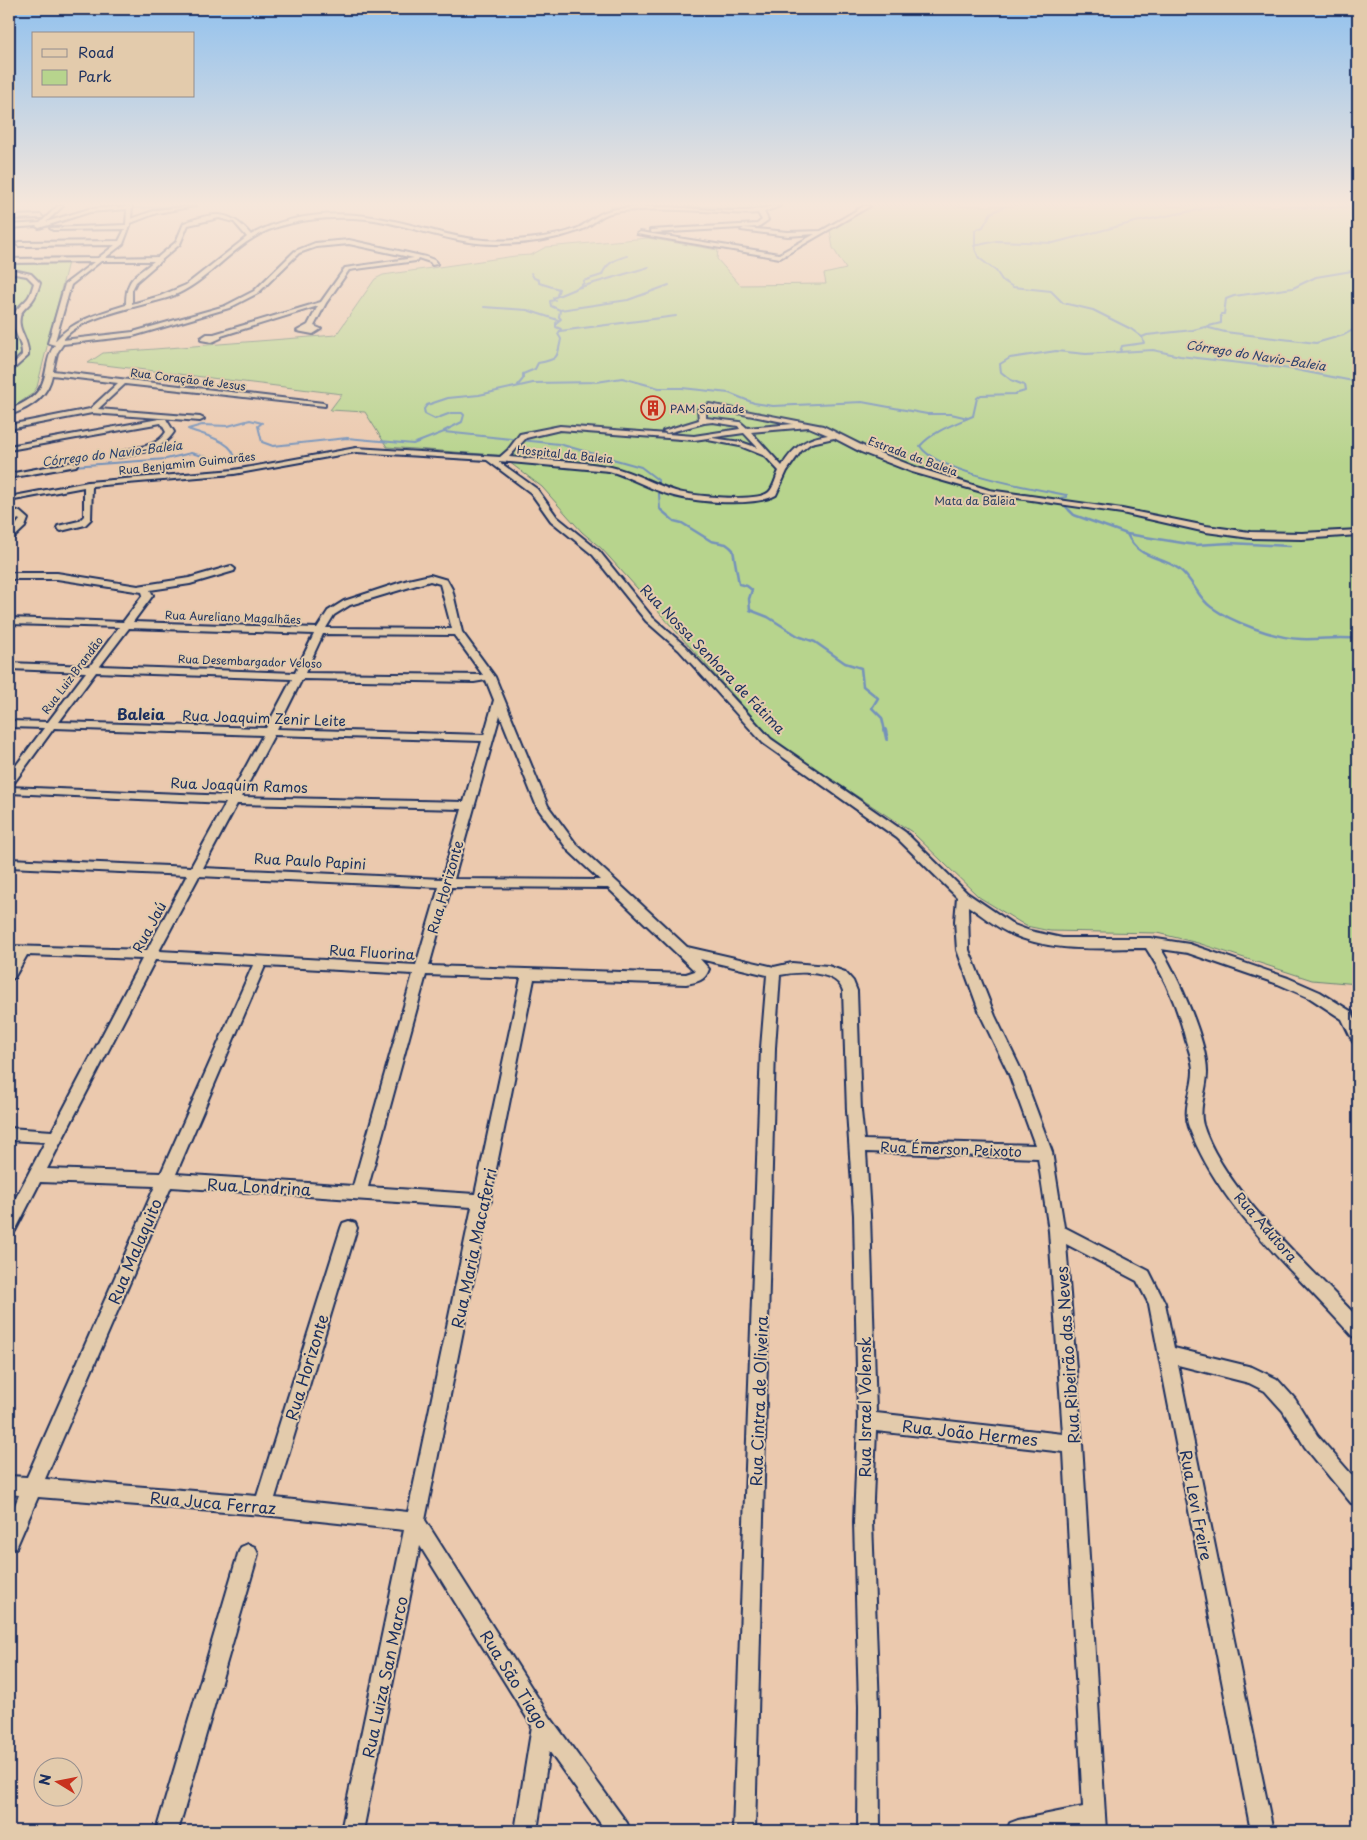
<svg xmlns="http://www.w3.org/2000/svg" width="1367" height="1840" font-family="'Playpen Sans',sans-serif">
<style>
.green{fill:#b7d48d;stroke:#698276}
.lines{fill:none;stroke-linecap:round;stroke-linejoin:round}
.stream-far2{stroke:#7492ba;stroke-width:2}
.stream-far1{stroke:#7492ba;stroke-width:2.5}
.stream{stroke:#7492ba;stroke-width:4}
.minor-casing{stroke:#1b2f5e;stroke-width:4}
.minor{fill:#e3cbac;fill-rule:evenodd}
.labels{text-anchor:middle;dominant-baseline:central;stroke-width:4;stroke-linejoin:round;paint-order:stroke}
.far-street-label{font-size:11px;fill:#1b2f5e;stroke:#e3cbac}
.far-poi-label{font-size:11px;fill:#1b2f5e;stroke:#e3cbac;text-anchor:start}
.far-park-label{font-size:11px;fill:#2b4063;stroke:#e3cbac}
.far-water-label{font-size:12px;font-style:italic;fill:#2a406d;stroke:#e3cbac}
.street-label{font-size:14px;fill:#1b2f5e;stroke:#e3cbac}
.neighbourhood-label{font-size:15px;font-weight:bold;fill:#1b2f5e;stroke:#e3cbac}
.near-street-label{font-size:16px;fill:#1b2f5e;stroke:#e3cbac}
</style>
<rect width="100%" height="100%" fill="#ebc9ae"/>
<filter id="ink" filterUnits="userSpaceOnUse"><feTurbulence type="fractalNoise" baseFrequency=".02" numOctaves="2"/><feDisplacementMap in="SourceGraphic" scale="10" xChannelSelector="R" yChannelSelector="G"/><feConvolveMatrix kernelMatrix="1 2 1 2 8 2 1 2 1" color-interpolation-filters="sRGB"/></filter>
<g filter="url(#ink)">
<g class="green">
<path d="M610,206h163c-22,10 -49,3 -72,3 -31,-1 -62,-1 -93,-1z"/>
<path d="M872,206h486v778l-46,-4 -114,-37 -41,-10 -107,-2 -24,-5 -47,-29 -67,-65 -69,-45 -47,-27 -25,-23 -170,-189 -19,-16 -40,-45 -33,-25v-6l-122,-9 -22,-35 -35,-2 12,-16 -254,-31 15,-10 233,-18 39,-56 8,-4 132,-19 16,-1 15,-8 102,-9 70,12 -1,9 23,26 86,-1 -2,-10 22,-5 -13,-21 -3,-18z"/>
<path d="M68,262l-31,125 -5,7 -23,16v-147z"/>
</g>
<g class="lines">
<g class="stream-far2">
<path d="M1006,206l-15,7 -8,14 -8,3v19l4,9 17,13 6,9 11,7 38,4 12,12 30,7 36,18"/>
<path d="M1288,206l26,2 44,-2"/>
<path d="M136,208l41,-2"/>
<path d="M974,246l23,-5 56,2 82,-21 72,-14 26,-2"/>
<path d="M531,273l3,5 5,2v3l20,6 -2,6"/>
<path d="M579,287l5,-4 -1,-2 19,-6c4,-12 14,-16 25,-19"/>
<path d="M484,307l43,3 31,10"/>
<path d="M560,310l68,-10 41,-15"/>
<path d="M1205,327l20,5 91,11 28,-8 14,-8"/>
<path d="M1131,329l11,8"/>
<path d="M560,331l116,-15"/>
<path d="M1120,352l2,-6 22,-3 -2,-6 5,-2 46,-5 28,-7v-9h3l2,-15 8,-3 59,-8 23,-11 42,-7"/>
<path d="M518,385l5,-6v-5l12,-5 3,-6c20,-4 19,-4 23,-24l-3,-5 3,-5 -5,-2v-4l5,-4 -2,-2 1,-7 -9,-4 -1,-5 5,-1 -2,-2 24,-10 72,-21"/>
<path d="M444,431l18,-9 2,-7 -2,-2h-11l-16,6 -10,-5 -1,-5 3,-4 21,-7 31,-3 54,-12 64,-1 25,-4 37,10h23l47,5 25,10 19,3 89,-4 65,12h24l17,4"/>
<path d="M9,478l64,-12 93,-7 25,-6 27,7h17c0,-19 -32,-25 -47,-31l14,-4 26,1 22,-6 12,3 -4,3 4,16 11,4 74,-8 66,6 31,-12 115,12 82,23 17,13 2,29 3,3"/>
<path d="M1060,498l7,-1v-2c-32,-6 -131,-23 -147,-49 13,-15 35,-22 53,-30l4,-18 4,-3 34,-1 10,-3 -1,-6 -13,-5 -10,-8 -1,-8 10,-6 46,-7 30,3 67,-4 27,6 111,13 67,13"/>
<path d="M1064,505l7,7"/>
</g>
<g class="stream-far1">
<path d="M661,510l13,11 8,2 29,18 15,3 4,3 3,3 6,34 8,2 5,4 -3,9 1,11 18,7 30,19 17,6 30,21 16,5 2,18 15,12 -6,10 10,10 3,13"/>
<path d="M1069,510l5,5 53,19 68,11 35,-2 60,3"/>
<path d="M1127,534c12,26 32,21 52,35 14,10 18,28 32,38 21,15 63,31 90,32 19,1 38,-3 57,0"/>
</g>
<path class="stream" d="M885,730l2,9"/>
<g class="minor-casing">
<g id="minor">
<path d="M58,206h5l-17,16 43,-13 43,-3 -1,13 25,-9 39,-4 -38,7 -26,10 -8,21 -18,14 53,-1 18,-15 8,-19c29,-11 46,-14 67,12 37,-22 92,-25 133,-16 34,6 66,19 100,21 26,2 70,-2 94,-12 12,-6 19,-15 33,-18 43,-8 88,1 132,1 13,0 25,-5 37,-5l-16,6 4,8 -10,7 -106,6 -2,-3 107,-6 5,-4 -4,-7c-17,2 -35,-1 -53,-2 -30,-1 -60,-3 -90,1 -16,2 -23,15 -37,19 -25,9 -55,13 -82,13 -38,0 -74,-14 -111,-22 -34,-7 -74,-5 -108,5 -43,13 -66,55 -107,70 -27,9 -92,19 -107,43l70,-8 92,-26 29,-15 41,-40 20,-8 34,-3 77,17 8,3 3,4 -5,1 -2,-3 -12,-4 -2,3 -67,9 -23,33 -12,23 7,3 -8,5 -16,-3 11,-6 10,-19 -97,30v2l-9,4 -11,-2v-2l6,-4h7l107,-32 24,-34 69,-10 -65,-14 -33,3 -17,6 -41,40 -29,15 -96,28 -70,8 -6,9 -4,18 270,32 2,1v2l-200,-22 -27,25 102,8 4,2 -4,2 -108,-8 -83,16v-4l81,-16 28,-26 -66,-8c-4,22 -23,34 -43,40v-5c21,-10 33,-15 37,-40 2,-9 3,-18 9,-25l-7,-2 17,-59 29,-22 -85,1v-4l89,-1 17,-13 -96,1 -3,-2 3,-2 100,-1 6,-12 -72,1 -3,-2 76,-3 1,-16 -37,3 -51,16 -3,-2 -27,2v-3l31,-2zM219,218l15,4 13,15 -61,48 -26,11 -28,8v-14l4,-8 44,-38 8,-19zM101,261h53c-20,16 -28,17 -28,44 -26,8 -54,16 -71,36l16,-56z"/>
<path d="M864,206h6l-90,52 -143,-24 3,-2 139,22 36,-20 -27,2 -47,-6 3,-2 44,4 33,-1z"/>
<path d="M41,215l2,3 -34,1v-3z"/>
<path d="M9,269l22,5 9,9c-2,7 -4,13 -8,18 -5,6 -11,9 -12,16 -3,14 10,23 8,39l-19,17v-5l13,-13c1,-14 -11,-25 -9,-38 2,-8 10,-13 15,-19 3,-4 4,-9 6,-15l-7,-7 -18,-3z"/>
<path d="M709,404l114,22 44,22 51,20 71,22 133,19 84,17 44,6 52,1 56,-3v5l-56,4 -52,-1 -44,-6 -84,-19 -133,-19 -77,-22 -51,-20 -27,-14 -23,5 -10,8 -14,20 -11,24c-21,12 -79,7 -102,1 -23,-6 -43,-19 -65,-25l-111,-10 39,28 20,28 42,34 53,66 33,29 86,93 134,93 62,61 47,32 16,6 32,7h88l39,6 99,34 32,14 32,20 6,13v18l-5,-1 -11,-23 -32,-21 -32,-14 -90,-31 -27,-4c17,27 46,92 46,123 0,18 -9,35 -4,53 20,65 108,142 155,193v20l-6,-2c-57,-65 -132,-126 -163,-209 -7,-19 4,-37 4,-56 0,-10 -4,-20 -7,-30 -8,-33 -21,-64 -40,-93 -46,0 -97,5 -139,-16 -14,-7 -26,-18 -39,-26l1,44 26,66 28,58 29,78 12,75 85,44 16,32 9,45 78,19 25,12 18,20 22,36 41,47v23l-7,-2 -46,-56 -22,-36 -18,-20 -16,-8 -71,-18 95,466h-22l-102,-527 -12,-23 -71,-37 16,200 24,387h-22v-2l-12,2h-65l3,-8 8,-3 65,-13 -19,-355 -188,-21 -4,91 7,185 1,124h-22l1,-124 -5,-185 4,-101 -4,-206 -7,-104 -4,-120c-6,-21 -45,-20 -63,-16l-5,73 -20,783h-22l28,-783 6,-73 -67,-16 9,10c-4,12 -12,13 -23,15l-152,-5 -44,220 1,2 -3,5 -63,314 125,197 77,106 3,8h-24l-57,-80 -12,80h-22l17,-105 -112,-180 -57,285h-22l63,-301 -141,-15 -225,-18 -22,51 -7,2v-30l10,-25 -10,-1v-18l18,1 128,-291 -115,-4 -25,49 -6,2v-22l36,-69 -36,-2v-12l43,3 90,-172 -115,-4 -13,23 -5,2v-16l5,-9 -5,-1v-8l138,4 40,-75 -178,-8v-8l182,8 35,-64 -217,-10v-6l221,9 33,-61 -209,-7 -41,56 -4,1v-10l35,-47 -35,-1v-6l39,1 38,-50 -77,-3v-6l81,3 29,-39 -110,-3v-6l114,4 20,-27 -1,-3 -85,-13h-48v-6h48l81,13 51,-8 42,-12 4,3 -1,2 -44,13 -40,6 3,5 -20,27 184,6 11,-17 16,-10 64,-21 22,-5 17,5 5,9 10,43 33,45 53,129 28,38 111,103 87,20 18,-4 36,3 17,6 8,9 4,10 4,120 3,29 171,5 -26,-71 -28,-58 -24,-66 -2,-29 2,-24 -60,-59 -134,-95 -84,-93 -33,-29 -53,-66 -42,-34 -20,-28 -44,-33 -131,-8 -122,22 -142,12 -1,33 -6,6 -24,6 -4,-3 1,-2 21,-5 5,-5v-29l-75,14v-4l79,-15 146,-12 122,-22 144,9 8,-7 12,-16 40,-8 134,10 46,-7 -2,-3 -25,-4 -9,1 -37,10 -4,-2 36,-11 -1,-11zM710,408l8,1 75,15 -46,4 -7,-6 -34,-4v-8zM809,427l19,8c-23,3 -34,12 -46,31l-31,-34zM560,430l134,10 50,-7 14,15 -17,-6 -29,-4 -4,2 32,6 25,10 14,15c-3,6 -5,16 -10,21 -11,11 -79,4 -94,-1 -22,-7 -41,-19 -64,-24 -30,-6 -71,-7 -102,-10l17,-19zM430,581l10,3 12,45 -126,-1 8,-13 16,-10zM129,628l185,6 -19,39 -195,-7zM323,634l131,1 29,40 -178,-2zM96,672l196,7 -26,49 -207,-6zM302,679l172,3 12,-2 8,20 -10,35 -207,-6zM500,715l37,92 31,43 32,30 -146,-1zM274,735l208,6 -18,61 -223,-5zM237,804l225,5 -20,70 -239,-11zM199,876l240,11 -23,78 -257,-14zM451,887l157,1 87,83 -9,3 -257,-8zM155,960l98,5 -92,208 -114,-4zM265,966l148,8 -60,212 -177,-12zM426,975l95,3 -46,216 -107,-7zM866,1152l172,6 11,73 14,203 -187,-21 -6,-198zM171,1187l301,20 -64,305 -133,-14 82,-270 -2,-5 -6,-2 -6,2 -2,5 -84,268 -212,-17z"/>
<path d="M159,419h7l8,13c-12,19 -34,21 -55,25l-4,-2c16,-10 39,-4 51,-23l-5,-9 -152,27v-4z"/>
<path d="M73,462l4,2 -1,2 -67,12v-4z"/>
<path d="M9,508l11,4 8,7 -3,8 -16,15v-8l11,-14 -2,-1 -6,8h-3v-7l3,-5 -3,-2z"/>
<path d="M248,1544l7,3 3,7 -80,277h-22l82,-277 3,-7z"/>
</g>
</g>
<use href="#minor" class="minor"/>
</g>
</g>
<linearGradient id="sky" x2="0" y2="1"><stop stop-color="#91c1ee"/><stop offset="0.44" stop-color="#f6e7db"/><stop offset="1" stop-color="#f6e7db" stop-opacity="0"/></linearGradient>
<rect width="1367" height="464" fill="url(#sky)"/>
<defs>
<g id="building-ring" transform="scale(1.25)"><circle r="9.5" fill="#e3cbac" stroke="#c8321e" stroke-width="1.5"/><path d="M-4-6H4V6H1V3H-1V6H-4ZM-2.5-4.3h1.7v1.8h-1.7ZM.8-4.3h1.7v1.8H.8ZM-2.5-1h1.7V.8h-1.7ZM.8-1h1.7V.8H.8Z" fill="#c8321e"/></g>
</defs>
<g fill-rule="evenodd">
<use href="#building-ring" x="653" y="408"/>
</g>
<g class="labels">
<g class="far-street-label">
<text transform="translate(188 379) rotate(7)">Rua Coração de Jesus</text>
<text transform="translate(565 454) rotate(6)">Hospital da Baleia</text>
<text transform="translate(913 456) rotate(20)">Estrada da Baleia</text>
<text transform="translate(187 463) rotate(-6)">Rua Benjamim Guimarães</text>
<text transform="translate(233 617) rotate(2)">Rua Aureliano Magalhães</text>
<text transform="translate(250 661) rotate(2)">Rua Desembargador Veloso</text>
<text transform="translate(72 675) rotate(-53)">Rua Luiz Brandão</text>
</g>
<g class="far-poi-label">
<text x="670" y="408">PAM Saudade</text>
</g>
<g class="far-park-label">
<text x="975" y="500">Mata da Baleia</text>
</g>
<g class="far-water-label">
<text transform="translate(1256 355) rotate(9)">Córrego do Navio-Baleia</text>
<text transform="translate(112 453) rotate(-7)">Córrego do Navio-Baleia</text>
</g>
<g class="street-label">
<text transform="translate(713 659) rotate(46)">Rua Nossa Senhora de Fátima</text>
<text transform="translate(264 718) rotate(2)">Rua Joaquim Zenir Leite</text>
<text transform="translate(239 785) rotate(2)">Rua Joaquim Ramos</text>
<text transform="translate(310 861) rotate(3)">Rua Paulo Papini</text>
<text transform="translate(445 887) rotate(-74)">Rua Horizonte</text>
<text transform="translate(149 927) rotate(-62)">Rua Jaú</text>
<text transform="translate(372 952) rotate(3)">Rua Fluorina</text>
<text transform="translate(951 1149) rotate(2)">Rua Émerson Peixoto</text>
<text transform="translate(1266 1227) rotate(49)">Rua Adutora</text>
</g>
<g class="neighbourhood-label">
<text x="141" y="713">Baleia</text>
</g>
<g class="near-street-label">
<text transform="translate(259 1186) rotate(3)">Rua Londrina</text>
<text transform="translate(473 1248) rotate(-78)">Rua Maria Macaferri</text>
<text transform="translate(134 1251) rotate(-67)">Rua Malaquito</text>
<text transform="translate(1067 1355) rotate(-94)">Rua Ribeirão das Neves</text>
<text transform="translate(306 1367) rotate(-73)">Rua Horizonte</text>
<text transform="translate(758 1401) rotate(-88)">Rua Cintra de Oliveira</text>
<text transform="translate(864 1407) rotate(-90)">Rua Israel Volensk</text>
<text transform="translate(970 1432) rotate(6)">Rua João Hermes</text>
<text transform="translate(213 1502) rotate(5)">Rua Juca Ferraz</text>
<text transform="translate(1197 1505) rotate(79)">Rua Levi Freire</text>
<text transform="translate(384 1677) rotate(-78)">Rua Luiza San Marco</text>
<text transform="translate(515 1679) rotate(58)">Rua São Tiago</text>
</g>
</g>
<rect width="1367" height="1840" fill="none" stroke="#e3cbac" stroke-width="30"/>
<rect x="15" y="15" width="1337" height="1810" fill="none" stroke="#1b2f5e" stroke-width="2" filter="url(#ink)"/>
<rect x="32" y="32" width="162" height="65" fill="#e3cbac" stroke="#938d8d"/>
<rect x="42" y="49" width="25" height="8" fill="#e3cbac" stroke="#938d8d"/>
<text x="78" y="58" font-size="15" fill="#1b2f5e">Road</text>
<rect x="42" y="70" width="25" height="15" fill="#b7d48d" stroke="#938d8d"/>
<text x="78" y="82" font-size="15" fill="#1b2f5e">Park</text>
<g transform="translate(58 1782) rotate(280)"><circle r="24" fill="#e3cbac" stroke="#938d8d"/>
<path d="M0-4L9 19L0 12L-9 19Z" fill="#c8321e"/>
<text y="-8" font-size="14" font-weight="bold" text-anchor="middle" fill="#1b2f5e">N</text>
</g>
</svg>
